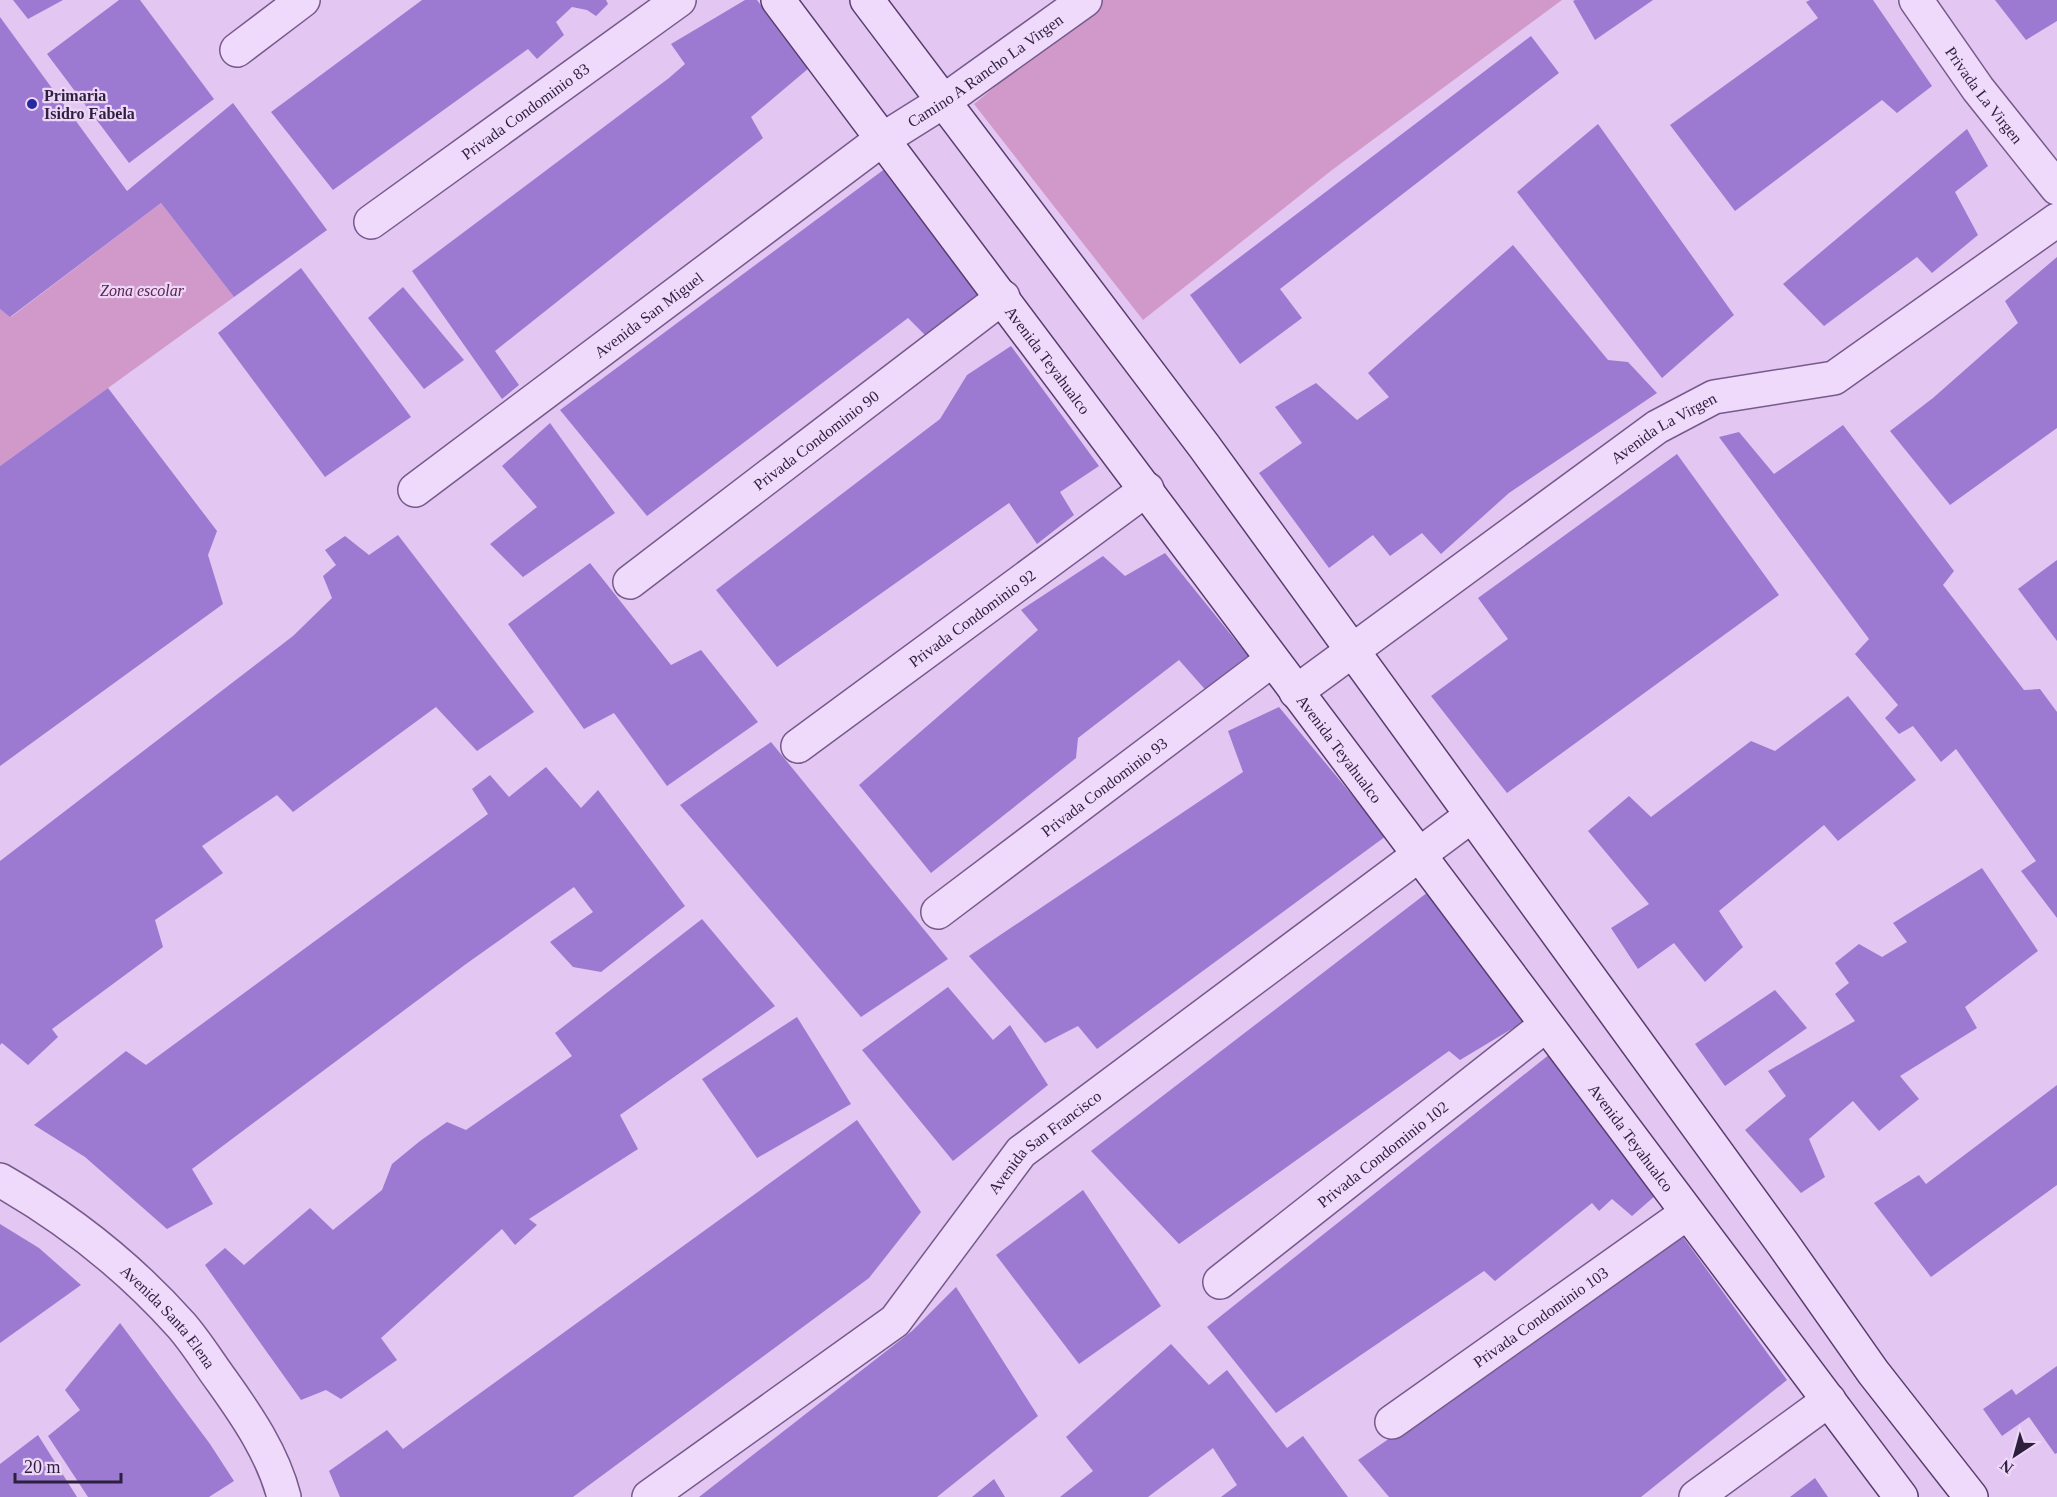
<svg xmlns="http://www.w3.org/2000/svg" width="2057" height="1497" font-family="Georgia,serif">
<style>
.green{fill:#d099ca}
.building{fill:#9d7ad1}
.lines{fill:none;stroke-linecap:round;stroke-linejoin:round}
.minor-casing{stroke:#755a8d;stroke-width:36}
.tertiary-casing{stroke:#755a8d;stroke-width:36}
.secondary-casing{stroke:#563d6f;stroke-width:36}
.minor{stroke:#f0dafb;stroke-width:33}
.tertiary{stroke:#f0dafb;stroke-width:33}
.secondary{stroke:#f0dafb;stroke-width:33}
.poi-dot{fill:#2729a0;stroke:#edd6f8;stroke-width:2}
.labels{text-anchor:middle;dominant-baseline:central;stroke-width:4.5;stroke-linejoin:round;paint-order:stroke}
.street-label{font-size:16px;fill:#2d1f3d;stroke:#edd6f8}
.poi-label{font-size:16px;font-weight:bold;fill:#2d1f3d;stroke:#edd6f8;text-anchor:start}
.park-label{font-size:16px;font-style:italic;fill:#5a244d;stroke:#edd6f8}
</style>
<rect width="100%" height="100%" fill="#e3c6f1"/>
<g class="green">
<path d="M1100,0h462l-230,170 -189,150 -169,-216z"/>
<path d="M161,203l73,94 -234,169v-157l11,8z"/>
</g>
<g class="building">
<path d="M13,0h50l-35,19z"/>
<path d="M119,0h21l74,99 -85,64 -82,-109z"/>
<path d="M422,0h184l2,4 -12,12 -9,-6 -15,-3 -16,15 8,13 -27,24 -9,-10 -195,141 -62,-78z"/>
<path d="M745,0h12l52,68 -58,49 12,21 -268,213 24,34 -17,14 -90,-128 257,-193 16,-14 -14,-20z"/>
<path d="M1575,0h78l-58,40 -22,-39z"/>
<path d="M1810,0h63l59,86 -35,27 -15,-13 -147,111 -65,-86 148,-107 -12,-16z"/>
<path d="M1995,0h62v21l-31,19z"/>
<path d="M0,17l127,174 106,-88 94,127 -93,67 -73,-94 -151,114 -10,-8z"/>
<path d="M1531,36l28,37 -279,216 22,29 -62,46 -50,-69z"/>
<path d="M1598,124l136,191 -72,63 -145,-186z"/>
<path d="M1967,129l21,37 -33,26 23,43 -46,38 -15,-16 -93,69 -41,-42z"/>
<path d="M886,168l96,133 -54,37 -20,-20 -261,198 -87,-106z"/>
<path d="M1513,245l95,115 20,2 29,31 -148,100 -68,61 -19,-21 -32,23 -17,-21 -44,33 -70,-95 43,-30 -27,-36 41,-24 41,37 32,-23 -21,-24z"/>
<path d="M2057,257v171l-107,77 -60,-74 43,-33 85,-75 -13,-22z"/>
<path d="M301,268l110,149 -86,60 -107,-144z"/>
<path d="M403,287l61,73 -40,29 -56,-71z"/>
<path d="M1011,346l88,120 -39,26 14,23 -37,29 -28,-41 -232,164 -61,-77 224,-171 27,-44z"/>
<path d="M108,388l109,143 -9,24 15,49 -223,162v-300z"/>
<path d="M550,423l65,90 -92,64 -33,-33 47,-37 -35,-41z"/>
<path d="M1843,425l111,146 -11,14 81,105 16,-1 17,23v206l-36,-47 15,-10 -80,-112 -15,13 -28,-36 -14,8 -14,-16 13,-13 -43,-51 14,-15 -150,-202 20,-5 35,42z"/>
<path d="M1677,454l102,141 -272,198 -76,-97 77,-57 -30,-41z"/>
<path d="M398,535l136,177 -57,39 -41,-44 -143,105 -16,-17 -75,51 21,27 -68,47 8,27 -111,82 6,8 -30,28 -26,-22 -2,2v-184l293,-225 39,-38 -9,-22 13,-11 -11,-15 20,-14 24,19z"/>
<path d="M1165,553l88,109 -43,33 -31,-35 -101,78 -2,20 -145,115 -72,-88 179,-155 -17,-20 82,-54 22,20z"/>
<path d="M2057,560v81l-39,-52z"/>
<path d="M590,563l81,102 30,-15 57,72 -91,64 -53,-73 -30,16 -76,-105z"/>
<path d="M1848,696l68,84 -78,61 -14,-16 -105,86 24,36 -38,35 -31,-39 -36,26 -27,-41 38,-24 -61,-73 41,-35 22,21 100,-76 24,10z"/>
<path d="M1279,707l107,129 -289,213 -19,-23 -33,17 -76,-87 274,-184 -15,-41z"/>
<path d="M771,742l177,217 -87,58 -181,-212z"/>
<path d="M546,767l35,41 17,-18 87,116 -84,66 -28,-5 -23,-25 43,-30 -19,-25 -108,77 -274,205 21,35 -46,25 -82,-72 -51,-32 92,-74 20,14 342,-251 -16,-25 18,-14 19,22z"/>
<path d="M1982,868l56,83 -73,56 12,21 -77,48 19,23 -40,32 -26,-30 -44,38 16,38 -24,16 -56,-63 41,-34 -18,-25 87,-50 -20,-27 14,-11 -14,-20 24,-19 23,13 25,-15 -14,-19z"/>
<path d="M1428,892l97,129 -65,39 -11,-9 -270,193 -88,-93z"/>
<path d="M702,919l73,87 -155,109 18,34 -109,70 8,6 -22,20 -13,-16 -121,109 16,22 -56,39 -15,-9 -25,10 -96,-135 20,-17 19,17 66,-57 23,22 49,-40 10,-26 28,-23 27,-19 19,8 106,-74 -17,-23z"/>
<path d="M948,987l45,53 17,-15 38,60 -95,76 -91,-111z"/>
<path d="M1775,990l32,38 -82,58 -30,-42z"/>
<path d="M797,1017l54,87 -94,54 -55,-79z"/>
<path d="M1550,1054l106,141 -24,21 -20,-17 -13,12 -7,-8 -97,78 -11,-10 -208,142 -69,-86z"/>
<path d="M2057,1085v100l-126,92 -57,-74 45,-28 7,9z"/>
<path d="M857,1120l64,92 -52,66 -296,219h-233l-11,-26 58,-41 16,19z"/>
<path d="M1083,1190l78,116 -82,58 -83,-109z"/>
<path d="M0,1224l39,24 42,37 -81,58z"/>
<path d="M1683,1237l104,143 -146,117h-252l-31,-37z"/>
<path d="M956,1287l82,129 -101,81h-238l213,-166z"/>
<path d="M120,1323l90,121 24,37 -25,16h-121l-40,-61 32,-26 -15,-20z"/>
<path d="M1171,1344l38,41 18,-15 60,78 16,-12 45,61h-127l16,-12 -24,-37 -65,49h-88l33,-26 -27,-34z"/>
<path d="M2057,1366v87l-2,1 -26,-37 -27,19 -19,-27 29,-20 4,6z"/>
<path d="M38,1435l39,62h-77v-33z"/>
<path d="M1815,1478l13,19h-38z"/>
<path d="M994,1479l11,18h-33z"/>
</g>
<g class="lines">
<g class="minor-casing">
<g id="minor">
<path id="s1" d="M1916,0l62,89 79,99"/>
<path d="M237,50l66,-50"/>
<path id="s2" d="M371,222l308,-222"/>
<path id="s3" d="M415,490l462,-347 67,-42 141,-101"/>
<path id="s4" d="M630,582l373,-285"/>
<path id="s5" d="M1296,692l361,-265 57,-30 120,-19 223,-158"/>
<path id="s6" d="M798,746l349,-257"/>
<path id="s7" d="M938,912l334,-252"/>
<path id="s8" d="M1220,1282l326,-257"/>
<path id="s9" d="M1392,1422l295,-209"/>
<path d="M1696,1497l133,-97"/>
</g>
</g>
<g class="tertiary-casing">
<g id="tertiary">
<path id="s10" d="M0,1180c67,38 130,88 181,145 15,17 27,37 41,56 25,35 51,73 62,116"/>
<path id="s11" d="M649,1497l246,-176 126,-169 450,-336"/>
</g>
</g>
<g class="secondary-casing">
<g id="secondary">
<path id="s12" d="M778,0l1123,1497"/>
<path d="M867,0l337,446 579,798 90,128 98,125"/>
</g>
</g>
<use href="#minor" class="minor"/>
<use href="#tertiary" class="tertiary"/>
<use href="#secondary" class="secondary"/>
</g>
<circle class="poi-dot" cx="32" cy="104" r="6"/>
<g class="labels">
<g class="street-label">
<text stroke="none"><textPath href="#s3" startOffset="708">Camino A Rancho La Virgen</textPath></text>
<text stroke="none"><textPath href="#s1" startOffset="117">Privada La Virgen</textPath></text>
<text stroke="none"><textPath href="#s2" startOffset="190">Privada Condominio 83</textPath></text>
<text stroke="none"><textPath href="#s3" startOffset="292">Avenida San Miguel</textPath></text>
<text stroke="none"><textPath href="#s12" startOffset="450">Avenida Teyahualco</textPath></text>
<text stroke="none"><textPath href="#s5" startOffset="453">Avenida La Virgen</textPath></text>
<text stroke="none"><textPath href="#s4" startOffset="234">Privada Condominio 90</textPath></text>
<text stroke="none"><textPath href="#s6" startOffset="216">Privada Condominio 92</textPath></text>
<text stroke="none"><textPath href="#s12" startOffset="936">Avenida Teyahualco</textPath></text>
<text stroke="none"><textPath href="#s7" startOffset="208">Privada Condominio 93</textPath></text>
<text stroke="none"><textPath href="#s12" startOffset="1422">Avenida Teyahualco</textPath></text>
<text stroke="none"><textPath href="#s11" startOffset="537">Avenida San Francisco</textPath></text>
<text stroke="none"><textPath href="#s8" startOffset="207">Privada Condominio 102</textPath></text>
<text stroke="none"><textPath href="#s10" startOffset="218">Avenida Santa Elena</textPath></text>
<text stroke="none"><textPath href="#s9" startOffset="182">Privada Condominio 103</textPath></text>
</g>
<g class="poi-label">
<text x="44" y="95">Primaria<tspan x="44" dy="18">Isidro Fabela</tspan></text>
</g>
<g class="park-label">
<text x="142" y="290">Zona escolar</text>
</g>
</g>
<g transform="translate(2015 1455) rotate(216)" stroke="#edd6f8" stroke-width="4.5" paint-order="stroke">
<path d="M0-4.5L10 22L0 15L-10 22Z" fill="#2d1f3d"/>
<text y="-9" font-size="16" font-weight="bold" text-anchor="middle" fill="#2d1f3d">N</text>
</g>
<path d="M15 1473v9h106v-9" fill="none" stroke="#2d1f3d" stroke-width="3"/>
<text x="24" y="1473" font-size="18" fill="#2d1f3d" stroke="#edd6f8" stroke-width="4.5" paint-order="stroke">20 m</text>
</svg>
